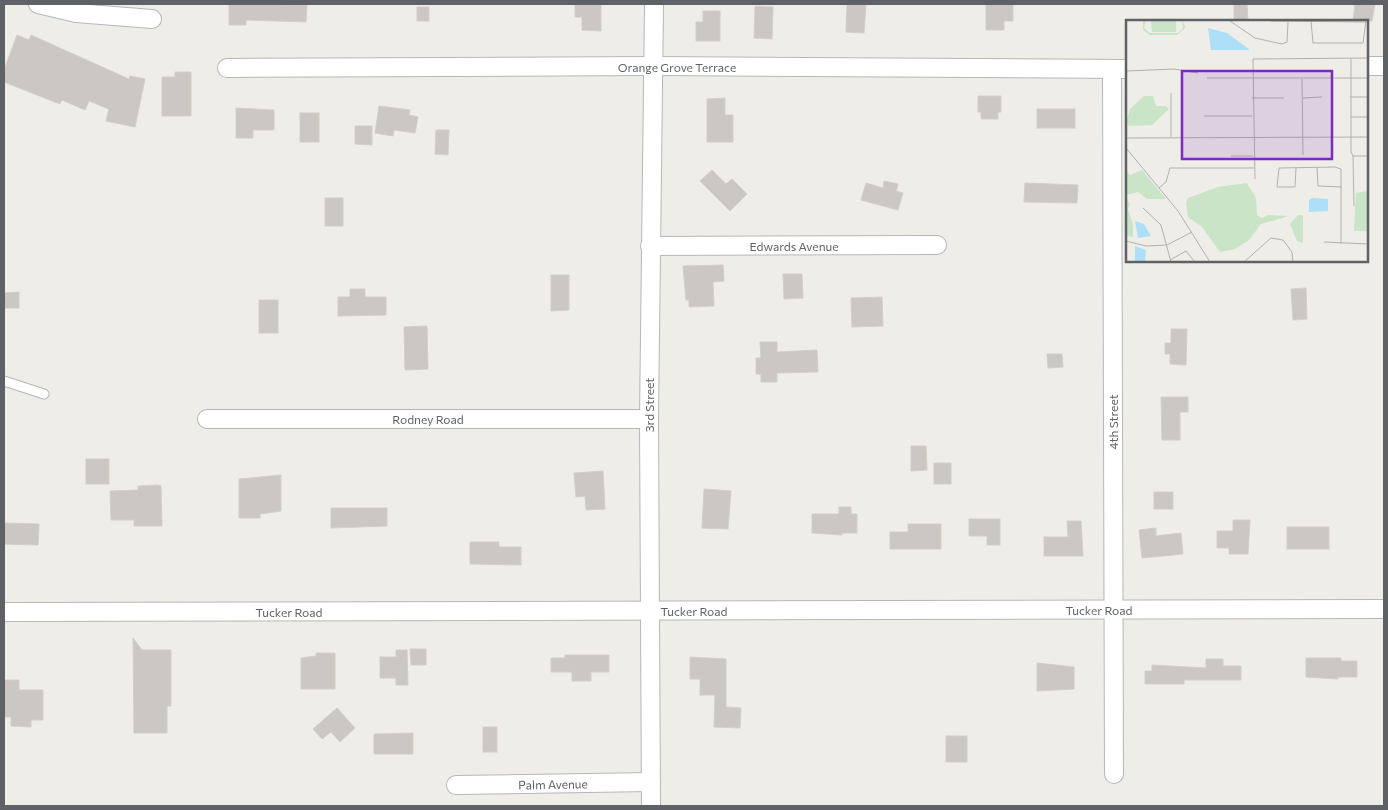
<svg xmlns="http://www.w3.org/2000/svg" width="1388" height="810" font-family="Commissioner,sans-serif">
<style>
.building{fill:#cbc7c4;stroke:#d4cec6}
.lines{fill:none;stroke-linecap:round;stroke-linejoin:round}
.service-casing{stroke:#b4b7ba;stroke-width:11}
.minor-casing{stroke:#b4b7ba;stroke-width:20}
.service{stroke:#fff;stroke-width:9}
.minor{stroke:#fff;stroke-width:18}
.labels{text-anchor:middle;dominant-baseline:central;stroke-width:4;stroke-linejoin:round;paint-order:stroke}
.street-label{font-size:12px;fill:#5e6266;stroke:#fff}
.inset-road{fill:none;stroke:#b1b1af;stroke-width:1}
.view{fill:#7b2cbf;fill-opacity:0.15;stroke:#7b2cbf;stroke-width:2.5}
.inset-edge{fill:none;stroke:#5e6266;stroke-width:2.5}
</style>
<rect width="100%" height="100%" fill="#efede7"/>
<g class="building">
<path d="M229,4l78,1 -1,17 -60,-2v5h-17z"/>
<path d="M575,4h26v27l-19,-1v-13h-7z"/>
<path d="M847,4h19l-2,29 -18,-1z"/>
<path d="M986,4h27v17h-9v9h-18z"/>
<path d="M1234,4h13l1,17h-14z"/>
<path d="M1355,4h20l-3,17h-19z"/>
<path d="M755,6l18,1 -1,32 -18,-1z"/>
<rect x="417" y="7" width="12" height="14"/>
<path d="M703,11h17v30h-24v-19h7z"/>
<path d="M17,35l12,5 2,-5 98,44 1,-3 15,3 -10,48 -29,-6 3,-12 -20,-8 -4,9 -23,-10 -2,4 -56,-22v-12z"/>
<path d="M175,72h16v44h-29v-39h13z"/>
<path d="M978,96h23v16h-3v7h-17v-7h-3z"/>
<path d="M725,98v17h8v27h-26v-43z"/>
<path d="M379,106l31,4 -1,5 9,2 -3,16 -21,-3 -1,6 -18,-3z"/>
<path d="M236,108l38,2v20h-21v8h-17z"/>
<rect x="1037" y="109" width="38" height="19"/>
<rect x="300" y="113" width="19" height="29"/>
<path d="M355,126h17v19l-17,-1z"/>
<path d="M436,130h13l-1,25 -13,-1z"/>
<path d="M712,170l14,14 6,-5 15,15 -17,17 -30,-30z"/>
<path d="M884,181l14,3 -2,7 7,2 -5,17 -37,-10 5,-17 17,5z"/>
<path d="M1025,183l53,2 -1,18 -53,-1z"/>
<rect x="325" y="198" width="18" height="28"/>
<path d="M723,265l1,16 -11,1 1,24 -25,1v-7h-3l-3,-34z"/>
<path d="M783,274h19l1,24 -19,1z"/>
<path d="M551,275h18v35l-18,1z"/>
<path d="M1306,288l1,31 -14,1 -2,-31z"/>
<path d="M350,289h15v8h21v18l-48,1v-19h12z"/>
<path d="M19,292v16h-15v-15z"/>
<path d="M882,297l1,29 -31,1 -1,-29z"/>
<rect x="259" y="300" width="19" height="33"/>
<path d="M427,326l1,43 -23,1 -1,-43z"/>
<path d="M1171,329h16l-1,36 -16,-1v-10h-5v-11h6z"/>
<path d="M760,342h17v10l40,-2 1,22 -41,1v9h-16v-8h-5v-16h5z"/>
<path d="M1047,354h15l1,13 -15,1z"/>
<path d="M1161,397h27v15h-8v28h-18z"/>
<path d="M911,446h15l1,24 -16,1z"/>
<rect x="86" y="459" width="23" height="25"/>
<rect x="934" y="463" width="17" height="21"/>
<path d="M603,471l2,38 -19,1 -1,-14 -9,1 -2,-24z"/>
<path d="M281,475v36l-21,3v4h-21v-39z"/>
<path d="M158,485l3,1 1,40h-28v-6h-23l-1,-29 28,-1v-4z"/>
<path d="M704,489l27,2 -3,38 -26,-1z"/>
<rect x="1154" y="492" width="19" height="17"/>
<path d="M839,507h12v7h6v19h-15v2l-30,-2v-19h27z"/>
<path d="M331,508h56v18l-56,2z"/>
<path d="M969,519h31v26h-13v-9h-18z"/>
<path d="M1233,520h17l-2,34h-19v-6h-12v-17h16z"/>
<path d="M1067,521h14l2,35h-39v-19h24z"/>
<path d="M4,523l35,1 -1,21 -34,-1z"/>
<path d="M908,524h33v25h-51v-17h18z"/>
<rect x="1287" y="527" width="42" height="22"/>
<path d="M1156,528v8l25,-3 2,21 -41,4 -3,-28z"/>
<path d="M470,542h29v5h22v18l-51,-1z"/>
<path d="M133,638l9,12h29v56h-4v27h-33z"/>
<path d="M410,649h16v16h-15z"/>
<path d="M396,650h11l1,35h-12v-7h-16v-21h16z"/>
<path d="M316,653h19v36h-34v-31l15,-2z"/>
<path d="M565,655h44v17h-18v9h-19v-9h-21v-14h14z"/>
<path d="M690,657l36,2v48l15,1 -1,20 -26,-1 1,-32h-15v-16h-10z"/>
<path d="M1306,658h35v3h16v16h-19v2l-32,-2z"/>
<path d="M1206,659h17v7h18v14h-57v4h-39v-13h7v-6l54,3z"/>
<path d="M1037,663l37,4v22l-37,2z"/>
<path d="M4,680h15v10h24v30h-12v7l-20,-1v-9h-7z"/>
<path d="M337,708l18,20 -15,14 -9,-10 -9,7 -9,-10z"/>
<rect x="483" y="727" width="14" height="25"/>
<path d="M413,733v21h-39v-20z"/>
<rect x="946" y="736" width="21" height="26"/>
</g>
<g class="lines">
<g class="service-casing">
<path id="service" d="M4,381l40,13"/>
</g>
<g class="minor-casing">
<g id="minor">
<path d="M38,4l38,9 76,6"/>
<path d="M1367,66h17"/>
<path d="M227,68l427,-2 473,3"/>
<path d="M1112,70l2,704"/>
<path d="M650,246l287,-1"/>
<path d="M207,419h442"/>
<path d="M4,612l1380,-3"/>
<path d="M456,785l195,-3"/>
<path d="M651,806l-2,-387 5,-415"/>
</g>
</g>
<use href="#service" class="service"/>
<use href="#minor" class="minor"/>
</g>
<g class="labels">
<g class="street-label">
<text x="677" y="67">Orange Grove Terrace</text>
<text x="794" y="246">Edwards Avenue</text>
<text transform="translate(649 405) rotate(-90)">3rd Street</text>
<text x="428" y="419">Rodney Road</text>
<text transform="translate(1113 422) rotate(-90)">4th Street</text>
<text x="1099" y="610">Tucker Road</text>
<text x="694" y="611">Tucker Road</text>
<text x="289" y="612">Tucker Road</text>
<text transform="translate(553 784) rotate(-1)">Palm Avenue</text>
</g>
</g>
<g transform="translate(1126 20)">
<rect width="242" height="242" fill="#efede7"/>
<path d="M17,1h3l-2,7 6,5h28l5,-5 -1,-7 4,6 -9,8h-27l-7,-5zM25,1h25v11h-24zM18,76h9l3,10h10l3,3 -17,16 -23,1 -3,-3 4,-14zM16,150l24,29h-19l-9,-7 -12,3v-24l4,4zM121,163l9,15 1,17 5,3 6,-3 21,1 -28,8 -12,16 -14,9 -15,3 -18,-25 -14,-10 -2,-15 2,-4 30,-11zM241,171l1,40h-14l2,-38zM0,178l4,6 -2,5 5,15v13l-7,-2zM172,195h5v28l-6,-2 -7,-17z" fill="#c9e4c6"/>
<path d="M82,8l19,5 23,17h-39zM186,178l16,1v12l-19,1v-12zM9,201l9,3 7,12 -13,2zM9,226l11,4 -1,12h-10z" fill="#aedff8"/>
<path class="inset-road" d="M104,1l25,17 27,6 5,-2 1,-20M145,1l95,1M185,1l2,22h50l3,-22M225,38v94l2,4h16M0,51l48,-2 24,4M81,58h162M176,59l1,76M224,77h19M126,78h32M177,78l19,-1M78,96h48M225,97h18M45,117v-44M0,118l243,-1M0,128l52,63 32,51M105,136h22M227,136l1,50M191,147l1,19 24,1M170,148l-1,19h-18l2,-19 56,-1 6,2v75M129,159l-2,-120 116,-1M33,168l7,-6 4,-14h84M17,188l18,17 10,37M0,221l20,5 21,-1 25,-13M198,222l45,2M44,240l16,-9 9,11M118,242l27,-24 12,2 9,12 1,10"/>
<path class="view" d="M56,51h150v88h-150z"/>
<rect width="242" height="242" class="inset-edge"/>
</g>
<rect width="1388" height="810" fill="none" stroke="#5e6266" stroke-width="10"/>
</svg>
